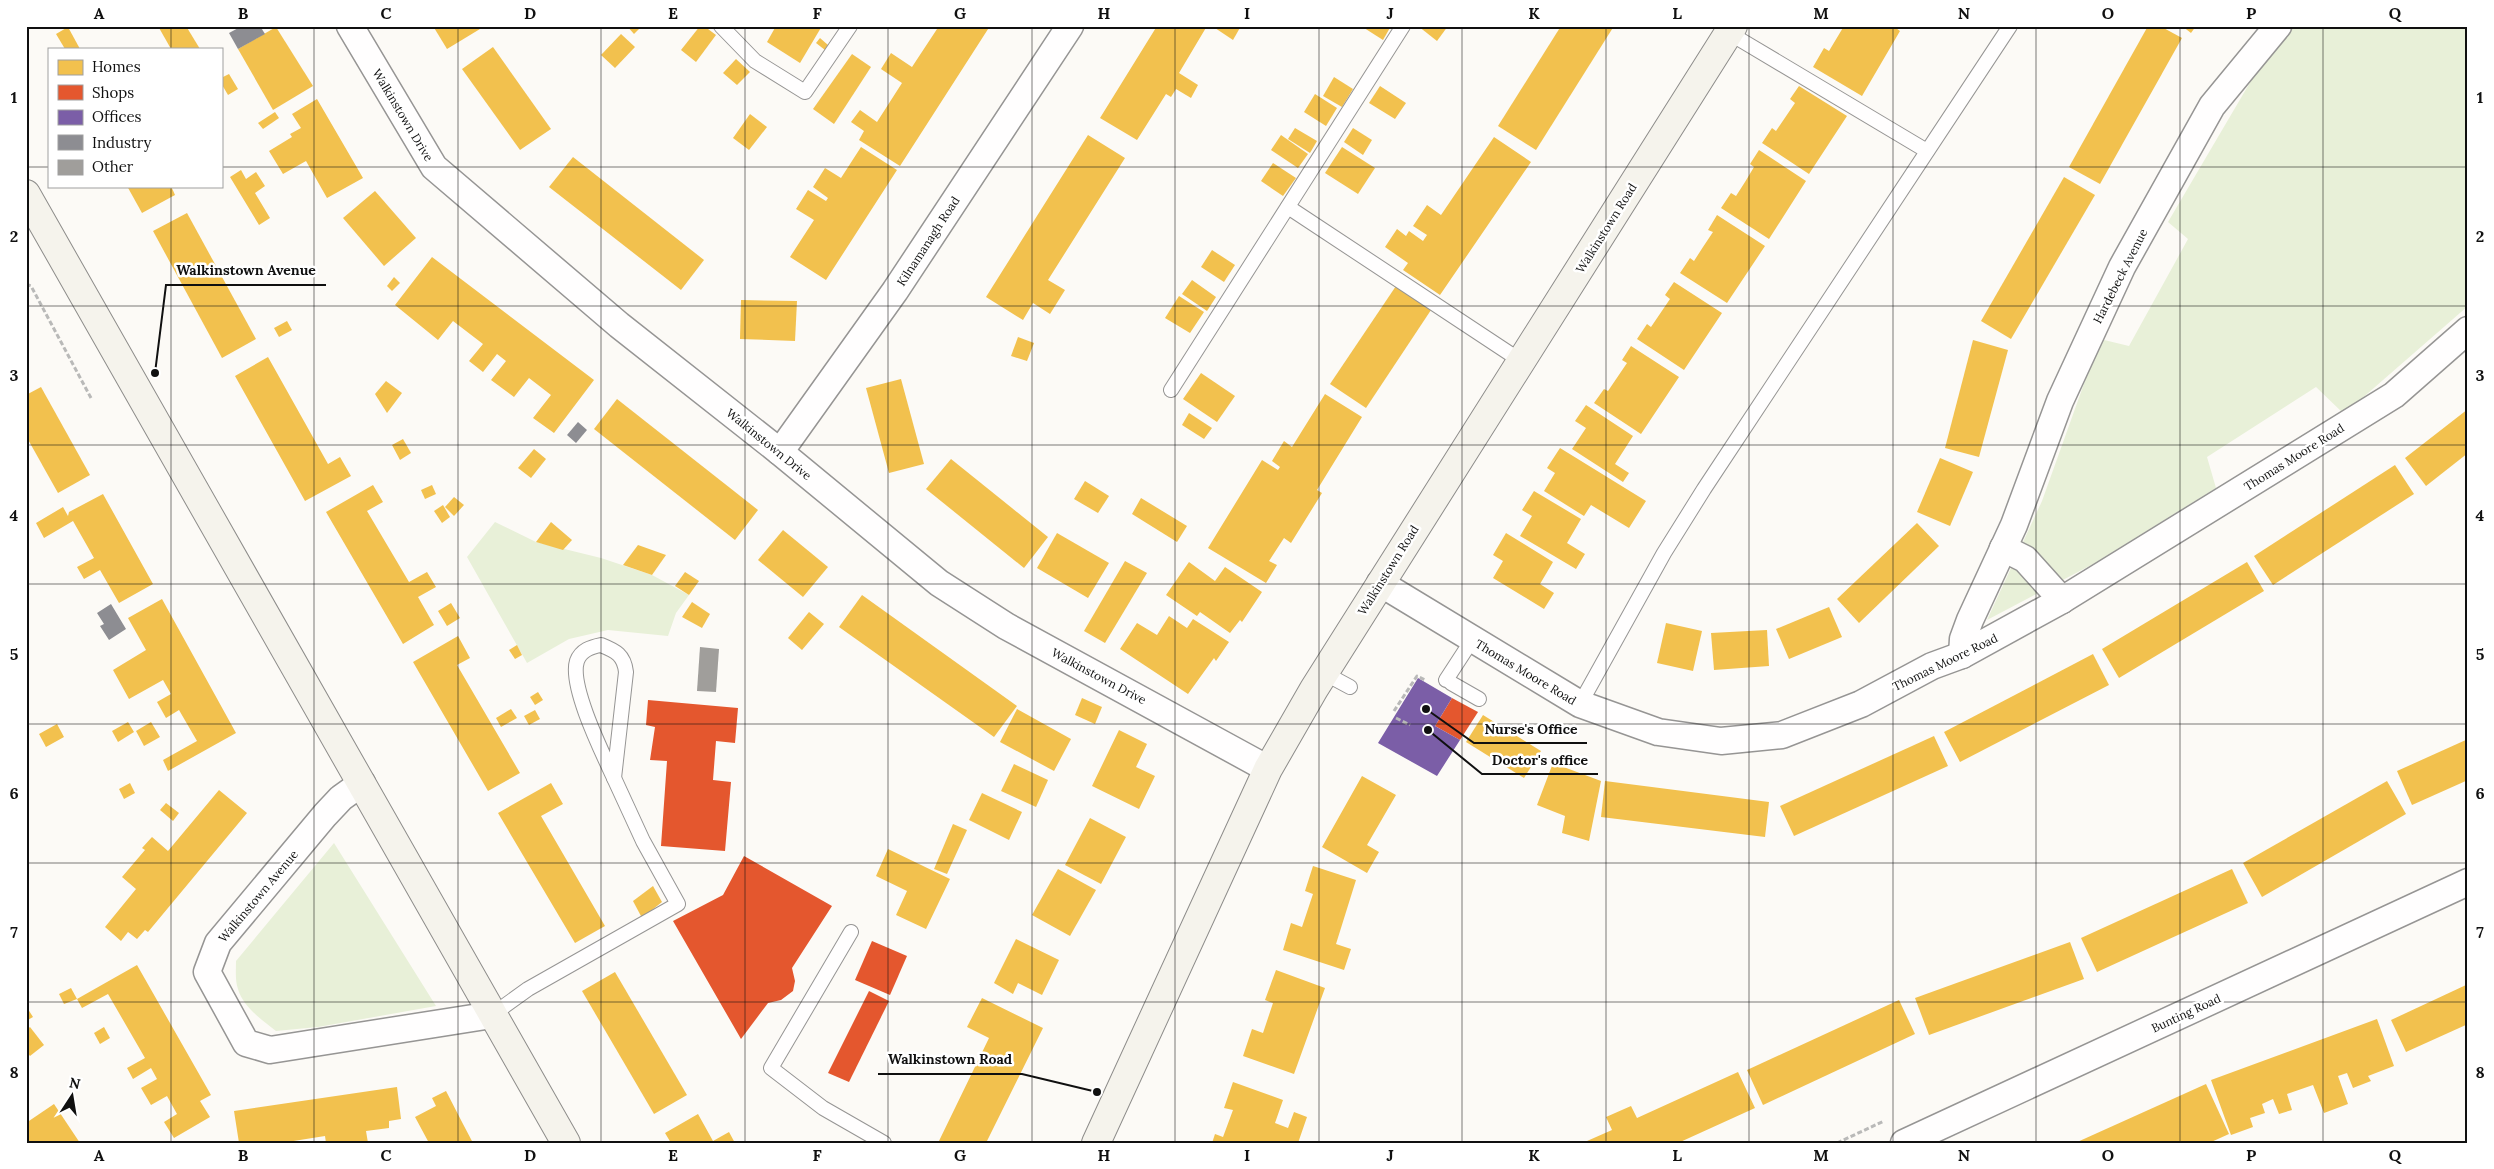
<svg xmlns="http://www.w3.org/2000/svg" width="2494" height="1169" font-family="Lora,serif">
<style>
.green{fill:#e8f0d8}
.homes{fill:#f2c14e}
.shops{fill:#e4572e}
.offices{fill:#7b5ea7}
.industry{fill:#8d8d92}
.building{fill:#a09e9b}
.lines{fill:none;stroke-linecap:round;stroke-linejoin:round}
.lane-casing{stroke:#969594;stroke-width:16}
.street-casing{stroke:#969594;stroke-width:29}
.secondary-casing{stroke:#8d8c8a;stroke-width:30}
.path{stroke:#b9b9b8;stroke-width:3;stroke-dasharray:5 2.5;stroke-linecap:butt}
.lane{stroke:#fffefe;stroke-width:14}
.street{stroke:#fffefe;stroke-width:26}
.secondary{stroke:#f5f3ec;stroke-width:28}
.grid{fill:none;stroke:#101010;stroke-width:1;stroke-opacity:0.55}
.labels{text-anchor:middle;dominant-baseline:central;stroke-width:5;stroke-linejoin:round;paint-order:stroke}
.street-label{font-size:12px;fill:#101010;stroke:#fff}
.leader{fill:none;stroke:#101010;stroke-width:2}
.callout-dot{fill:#101010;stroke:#fff;stroke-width:2}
.callout-label{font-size:14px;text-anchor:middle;font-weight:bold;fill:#101010;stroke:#fff;stroke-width:5;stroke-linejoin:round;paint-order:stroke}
.neatline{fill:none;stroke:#101010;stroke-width:2}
.grid-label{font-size:16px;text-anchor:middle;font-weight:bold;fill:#101010}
</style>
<rect width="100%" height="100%" fill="#fcfaf6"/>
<g class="green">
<path d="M2293,26h175v280l-124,108 -28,-27 -109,70 9,31 -121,75 -108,57 55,-119 58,-162 29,7 59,-107 -20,-17 97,-165z"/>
<path d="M495,522l41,20 65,16 51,17 37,20 -13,18 -8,23 -60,-6 -39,9 -42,24 -60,-106z"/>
<path d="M334,843l102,163 -118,21 -42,4c-14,-11 -33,-24 -38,-42 -3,-8 -2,-19 -2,-28z"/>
</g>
<g class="homes">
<path d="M158,26h28l14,23h-29z"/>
<path d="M433,26h46l1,3 -33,20z"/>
<path d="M627,26h15l-8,8z"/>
<path d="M700,26h4l12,9 -20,27 -15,-12z"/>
<path d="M776,26h46l-22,37 -33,-21z"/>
<path d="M939,26h51l-90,140 -41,-26 5,-9 -13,-9 9,-12 17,12 25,-39 -21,-14 10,-16 21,14z"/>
<path d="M1157,26h50l-28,47 19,12 -7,13 -15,-9 -5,8 -5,-3 -29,46 -37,-22z"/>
<path d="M1212,26h29l-8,14z"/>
<path d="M1361,26h30l-8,14z"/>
<path d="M1418,26h30l-11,15z"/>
<path d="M1561,26h53l-78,124 -38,-24z"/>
<path d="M1844,26h49l7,5 -38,65 -49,-29 11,-19 5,3z"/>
<path d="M2148,26h12l22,12 -82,146 -31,-17z"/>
<path d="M2182,26h14l-5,7z"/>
<path d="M68,27l12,22h-15l-9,-15z"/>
<path d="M276,27l37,59 -40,24 -35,-61z"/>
<path d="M621,34l14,13 -20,21 -14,-13z"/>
<path d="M820,38l8,7 -3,5 -9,-7z"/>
<path d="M493,47l58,82 -31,21 -58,-81z"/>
<path d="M852,54l19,13 -37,57 -21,-15z"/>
<path d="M736,59l14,13 -13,13 -14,-12z"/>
<path d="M229,74l9,15 -10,6 -7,-12v-5z"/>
<path d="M1334,77l19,12 -11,18 -19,-11z"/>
<path d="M1380,86l26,17 -11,16 -26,-16z"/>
<path d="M1799,86l48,30 -38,58 -47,-31 10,-15 4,3 19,-28 -5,-4z"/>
<path d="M1315,94l22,14 -11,18 -22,-14z"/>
<path d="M317,99l46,79 -36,20 -21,-37 -23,13 -14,-23 23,-14 -2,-3 11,-6 -9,-14z"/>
<path d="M275,112l4,6 -16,11 -5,-6z"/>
<path d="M750,114l17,13 -18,23 -16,-12z"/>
<path d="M1295,128l22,13 -7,12 -22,-14z"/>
<path d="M1353,128l19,12 -9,15 -19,-13z"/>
<path d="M1088,135l37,23 -77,122 17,10 -15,24 -17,-11 -10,17 -37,-23z"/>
<path d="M1281,135l27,19 -10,14 -27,-18z"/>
<path d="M1494,137l37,25 -91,133 -37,-25 5,-7 -23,-16 12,-18 9,7 3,-5 14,10 4,-6 -14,-9 14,-21 14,10z"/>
<path d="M861,147l36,23 -71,110 -36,-23 24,-37 -18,-11 12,-19 18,11 2,-3 -15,-11 12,-19 16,10z"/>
<path d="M1342,147l33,21 -17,26 -33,-21z"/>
<path d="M1759,150l47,31 -37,58 -48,-31 10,-15 5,3 9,-14 9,-15 -4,-3z"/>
<path d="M573,157l131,103 -23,30 -132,-103z"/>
<path d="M1273,163l23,15 -13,18 -22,-15z"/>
<path d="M241,170l5,9 10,-7 9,14 -10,7 15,25 -11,7 -29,-48z"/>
<path d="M2064,177l31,18 -84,144 -30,-18z"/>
<path d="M127,186h44l4,9 -33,18z"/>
<path d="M375,191l41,47 -32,28 -41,-48z"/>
<path d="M187,213l69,126 -34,19 -69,-127z"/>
<path d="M1717,215l48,31 -38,57 -47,-30 10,-15 4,3 9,-14 10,-15 -5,-2z"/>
<path d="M1212,250l23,15 -11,17 -23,-15z"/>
<path d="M432,257l162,123 -40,53 -21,-15 18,-23 -22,-17 -15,19 -23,-17 15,-19 -9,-7 -14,18 -14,-11 14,-17 -30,-23 -15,19 -43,-35z"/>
<path d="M394,277l6,6 -8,8 -5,-5z"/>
<path d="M1192,280l24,17 -9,14 -25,-17z"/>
<path d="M1674,282l48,31 -38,57 -47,-31 10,-15 4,3 19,-28 -5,-4z"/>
<path d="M1398,283l35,24 -67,101 -36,-24z"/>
<path d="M1179,296l25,16 -14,21 -25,-15z"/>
<path d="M741,300l56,1 -2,40 -55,-2z"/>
<path d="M287,321l5,9 -13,7 -5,-9z"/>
<path d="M1018,337l16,6 -7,18 -16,-5z"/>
<path d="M1973,340l35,10 -29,107 -34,-9z"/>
<path d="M1631,346l48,31 -38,57 -47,-31 10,-14 4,2 19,-28 -5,-3z"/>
<path d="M268,357l60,107 12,-7 11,19 -46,25 -70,-125z"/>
<path d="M1201,373l34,23 -18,26 -34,-23z"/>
<path d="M901,379l23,85 -35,9 -23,-85z"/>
<path d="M386,381l16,12 -15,20 -12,-19z"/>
<path d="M41,387l49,88 -32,18 -32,-57v-41z"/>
<path d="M1325,394l37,23 -45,73 5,3 -31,50 -7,-5 -15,23 8,4 -11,18 -58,-35 54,-88 16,10 2,-3 -8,-6 12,-20 8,6z"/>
<path d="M617,399l141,111 -23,30 -141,-111z"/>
<path d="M1586,405l47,31 -18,28 14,9 -6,9 -51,-33 14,-21 -11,-7z"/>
<path d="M2468,409v44l-42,33 -21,-28z"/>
<path d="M1189,413l23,15 -8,11 -22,-14z"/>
<path d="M403,439l8,14 -11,7 -8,-15z"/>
<path d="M1560,448l86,53 -17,27 -38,-23 -7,11 -40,-25 11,-18 -8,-5z"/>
<path d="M534,449l12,10 -15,19 -13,-10z"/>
<path d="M1940,458l33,14 -23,54 -33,-14z"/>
<path d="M951,459l97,78 -24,31 -98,-79z"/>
<path d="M2395,465l19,29 -141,91 -19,-29z"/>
<path d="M1085,481l24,15 -11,17 -24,-14z"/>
<path d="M373,485l10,17 -16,9 42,71 18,-10 9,15 -18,10 16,28 -31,19 -77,-132z"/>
<path d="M432,485l4,9 -11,5 -4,-9z"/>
<path d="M1534,491l47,28 -14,24 18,11 -9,15 -56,-33 12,-20 -10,-6z"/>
<path d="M103,494l50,90 -34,19 -19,-33 -16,9 -7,-12 17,-9 -21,-37 -29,17 -8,-15 27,-16 5,9 1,-4z"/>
<path d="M454,497l10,8 -10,11 -9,-9z"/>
<path d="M1141,498l46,28 -10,16 -45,-28z"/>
<path d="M443,505l7,12 -8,6 -8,-12z"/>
<path d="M551,522l21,18 -9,10 -27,-8z"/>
<path d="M1917,523l22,23 -80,77 -22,-24z"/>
<path d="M783,530l45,37 -25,30 -45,-37z"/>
<path d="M1057,533l52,30 -21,35 -51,-30z"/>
<path d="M1506,533l47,29 -13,22 14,9 -10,16 -51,-31 10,-17 -10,-6z"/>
<path d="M638,545l28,10 -14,20 -29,-10z"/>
<path d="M1125,561l22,12 -42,70 -21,-12z"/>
<path d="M1189,562l26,19 10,-14 37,25 -20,30 -2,-2 -10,13 -30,-21 -3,4 -31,-21z"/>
<path d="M2247,562l17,29 -145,87 -17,-29z"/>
<path d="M685,572l14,9 -10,14 -14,-9z"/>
<path d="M862,595l155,111 -23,31 -155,-110z"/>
<path d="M162,599l74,134 -68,38 -5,-11 34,-19 -18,-31 -13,8 -9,-16 14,-8 -8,-14 -34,19 -16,-29 33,-20 -18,-32z"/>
<path d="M692,602l18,12 -8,14 -20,-11z"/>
<path d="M451,603l9,15 -13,8 -9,-15z"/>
<path d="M1829,607l13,30 -53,22 -13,-30z"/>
<path d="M809,612l15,12 -22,26 -14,-12z"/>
<path d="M1169,616l18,12 6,-9 36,23 -13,19 -2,-3 -26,36 -68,-45 17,-26 20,12z"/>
<path d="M1666,623l36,8 -9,40 -36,-8z"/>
<path d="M1767,630l2,36 -55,4 -3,-37z"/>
<path d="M458,636l12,22 -13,7 63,108 -32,18 -75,-129z"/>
<path d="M517,645l5,10 -7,4 -6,-9z"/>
<path d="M2093,654l16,31 -149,77 -16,-30z"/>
<path d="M538,692l5,8 -8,5 -5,-8z"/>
<path d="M1082,698l20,9 -7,17 -20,-9z"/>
<path d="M511,709l6,9 -16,9 -5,-9z"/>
<path d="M1017,709l54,30 -17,32 -54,-29z"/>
<path d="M535,710l5,9 -11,6 -5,-9z"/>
<path d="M1483,715l58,36 -17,27 -58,-36z"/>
<path d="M128,722l6,10 -16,10 -6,-11z"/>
<path d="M151,722l9,15 -16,9 -8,-15z"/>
<path d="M57,724l7,13 -18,10 -7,-13z"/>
<path d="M1119,730l28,14 -11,23 19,9 -16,33 -47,-23z"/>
<path d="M1934,736l14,30 -154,70 -14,-30z"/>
<path d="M2468,739v41l-56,25 -15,-34z"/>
<path d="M1553,763l48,18 -12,60 -27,-8 3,-17 -28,-11z"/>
<path d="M1014,764l34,16 -12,27 -35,-16z"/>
<path d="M1362,776l34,19 -29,50 12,7 -12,21 -45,-26z"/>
<path d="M1605,781l164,21 -4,35 -164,-20z"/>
<path d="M2387,781l19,33 -144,83 -19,-34z"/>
<path d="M130,783l5,10 -11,6 -5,-10z"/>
<path d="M551,783l12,21 -22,12 64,110 -30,17 -77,-130z"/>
<path d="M219,790l28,23 -99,119 -3,-2 -8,9 -9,-7 -7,9 -16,-14 31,-38 -14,-12 23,-27 -3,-2 10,-11 16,14z"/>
<path d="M982,793l40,19 -13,28 -40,-20z"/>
<path d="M166,803l13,10 -6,8 -13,-11z"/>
<path d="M1090,818l36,19 -25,47 -36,-19z"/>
<path d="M953,824l14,6 -20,44 -13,-5z"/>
<path d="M888,849l62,30 -24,50 -30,-14 11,-24 -31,-15z"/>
<path d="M1313,866l43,14 -20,64 15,5 -7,21 -61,-20 8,-27 11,4 11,-33 -8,-3z"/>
<path d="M1058,869l38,21 -26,46 -38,-21z"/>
<path d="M2232,869l16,34 -151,69 -16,-34z"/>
<path d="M653,886l9,16 -20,16 -9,-17z"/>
<path d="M1016,939l43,21 -17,35 -24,-12 -5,11 -19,-11z"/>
<path d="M2070,942l14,37 -155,56 -14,-37z"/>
<path d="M137,965l74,130 -11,6 10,16 -36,21 -10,-16 13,-8 -10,-18 -16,9 -10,-17 16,-9 -6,-11 -18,11 -6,-11 18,-10 -37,-64 -26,14 -5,-9z"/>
<path d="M1276,970l49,18 -31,86 -51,-18 9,-27 11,4 10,-30 -8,-3z"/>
<path d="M615,972l72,123 -33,19 -72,-123z"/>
<path d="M2466,985l2,39 -62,28 -15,-32z"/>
<path d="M71,988l6,11 -13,5 -5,-10z"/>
<path d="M982,998l61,30 -57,115h-48l51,-105 -22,-11z"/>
<path d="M1899,1000l16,34 -152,71 -16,-35z"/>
<path d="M26,1006l7,11 -7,4z"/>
<path d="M2377,1019l17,47 -26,10 3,5 -18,7 -6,-15 -9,3 10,28 -24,9 -11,-28 -26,9 5,16 -13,4 -6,-15 -11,5 3,9 -15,5 3,9 -22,8 -20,-55z"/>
<path d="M30,1027l14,18 -14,11 -4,-5v-21z"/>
<path d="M104,1027l6,11 -10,6 -6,-11z"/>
<path d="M1738,1072l17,36 -77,35h-91v-2l25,-11 -6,-13 25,-11 6,12z"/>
<path d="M1233,1082l50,18 -8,23 13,5 6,-16 13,5 -9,26h-86l3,-9 8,3 10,-27 -9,-2z"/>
<path d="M2206,1084l23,50 -20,9h-134z"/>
<path d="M397,1087l4,32 -12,2v7l-23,3 2,12h-42l-1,-7 -44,7h-42l-5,-32z"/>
<path d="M446,1091l17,33 10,19h-44l-14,-26 21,-11 -4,-8z"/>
<path d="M54,1104l26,39h-54v-20z"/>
<path d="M698,1114l15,27 16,-9 6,11h-64l-6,-10z"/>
</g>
<g class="shops">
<path d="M1452,698l26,14 -18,28 -25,-14z"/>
<path d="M648,700l90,8 -3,35 -19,-2 -3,39 18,2 -6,69 -64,-5 6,-85 -17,-1 5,-33 -9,-2z"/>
<path d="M744,856l88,50 -40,62 3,13 -2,10 -12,9 -13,3 -27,36 -68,-118 50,-26z"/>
<path d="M872,941l35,15 -17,39 -35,-15z"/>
<path d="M869,991l20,10 -40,81 -21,-9z"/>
</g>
<path class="offices" d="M1418,678l34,20 -17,28 25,14 -23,36 -59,-33z"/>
<g class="industry">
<path d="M242,26h18l5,8 -27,15 -9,-16z"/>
<path d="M578,422l9,8 -11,13 -9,-8z"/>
<path d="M111,604l15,25 -17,11 -9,-14 4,-2 -7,-11z"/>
</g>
<path class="building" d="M700,647l19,2 -3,43 -19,-1z"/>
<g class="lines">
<g class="lane-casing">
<g id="lane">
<path d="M721,26l34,35 50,31 45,-66"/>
<path d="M1729,33l198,118"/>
<path d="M1288,207l233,154"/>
<path d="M1171,390l232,-364"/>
<path d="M601,645c15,6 23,10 25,27l-12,106c-11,-24 -45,-92 -37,-117 4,-11 14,-14 24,-16z"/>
<path d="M1324,673l26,14"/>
<path d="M1446,680l26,-40"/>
<path d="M1451,683l28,16"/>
<path d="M1580,704l84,-151 40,-64 306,-463"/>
<path d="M851,932l-80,136 52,40 61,35"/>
<path d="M492,1015l36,-26 150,-85 -35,-63 -29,-63"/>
</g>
</g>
<g class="street-casing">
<g id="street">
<path d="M350,26l84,141 185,158 161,127 159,131 67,43 262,143"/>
<path d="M780,452l115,-161 175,-265"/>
<path d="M2003,548l22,11 37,41"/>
<path d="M1380,583l200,121 78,28 63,9 61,-6 79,-31 71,-38 30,-11 100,-55 332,-205 74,-65"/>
<path d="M1962,655l1,-16 7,-19 44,-95 46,-124 62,-134 90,-161 66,-80"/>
<path d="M362,783l-21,15 -16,17 -107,128 -11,29 39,71 24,7 222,-35"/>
<path d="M1904,1143l564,-261"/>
</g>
</g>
<g class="secondary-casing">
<g id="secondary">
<path d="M26,194l540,949"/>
<path d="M1096,1143l172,-374 46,-80 419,-663"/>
</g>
</g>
<g class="path">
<path d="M26,284l5,2 60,112"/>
<path d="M1394,711l23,-35 8,4"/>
<path d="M1396,718l14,7"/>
<path d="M1837,1143l47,-22"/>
</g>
<use href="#lane" class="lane"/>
<use href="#street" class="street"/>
<use href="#secondary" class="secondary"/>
</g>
<path class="grid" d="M171,26v23M314,26v1117M458,26v1117M601,26v1117M745,26v1117M888,26v1117M1032,26v1117M1175,26v1117M1319,26v1117M1462,26v1117M1606,26v1117M1749,26v1117M1893,26v1117M2036,26v1117M2180,26v1117M2323,26v1117M26,167h23M221,167h2247M171,186v957M26,306h2442M26,445h2442M26,584h2442M26,724h2442M26,863h2442M26,1002h2442"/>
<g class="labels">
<g class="street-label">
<text transform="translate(403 115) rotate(59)">Walkinstown Drive</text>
<text transform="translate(1606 228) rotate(-58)">Walkinstown Road</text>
<text transform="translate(928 241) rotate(-57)">Kilnamanagh Road</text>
<text transform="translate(2120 276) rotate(-63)">Hardebeck Avenue</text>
<text transform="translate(769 444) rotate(39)">Walkinstown Drive</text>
<text transform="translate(2294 457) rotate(-32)">Thomas Moore Road</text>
<text transform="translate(1388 570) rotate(-58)">Walkinstown Road</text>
<text transform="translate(1945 662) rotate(-26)">Thomas Moore Road</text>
<text transform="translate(1526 672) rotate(31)">Thomas Moore Road</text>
<text transform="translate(1099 676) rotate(28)">Walkinstown Drive</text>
<text transform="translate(258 896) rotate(-50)">Walkinstown Avenue</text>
<text transform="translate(2186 1013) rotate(-25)">Bunting Road</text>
</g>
</g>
<path class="leader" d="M155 373L166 285H326M1426 709L1474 743H1587M1428 730L1482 774H1598M1097 1092L1022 1074H878"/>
<g class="callout-dot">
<circle cx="155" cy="373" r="5"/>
<circle cx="1426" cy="709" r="5"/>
<circle cx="1428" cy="730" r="5"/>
<circle cx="1097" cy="1092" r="5"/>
</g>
<g class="callout-label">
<text x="246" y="275">Walkinstown Avenue</text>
<text x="1531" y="734">Nurse's Office</text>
<text x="1540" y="765">Doctor's office</text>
<text x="950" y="1064">Walkinstown Road</text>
</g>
<rect width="2494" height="1169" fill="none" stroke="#ffffff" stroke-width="55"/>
<rect x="48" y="48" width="175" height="140" fill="#ffffff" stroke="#9f9f9f"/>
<rect x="58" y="60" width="25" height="15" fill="#f2c14e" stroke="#9f9f9f"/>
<text x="92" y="72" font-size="15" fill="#101010">Homes</text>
<rect x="58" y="85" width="25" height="15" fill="#e4572e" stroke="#9f9f9f"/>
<text x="92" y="98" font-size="15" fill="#101010">Shops</text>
<rect x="58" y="110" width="25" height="15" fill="#7b5ea7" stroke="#9f9f9f"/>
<text x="92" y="122" font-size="15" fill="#101010">Offices</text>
<rect x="58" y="135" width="25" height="15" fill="#8d8d92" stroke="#9f9f9f"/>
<text x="92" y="148" font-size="15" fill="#101010">Industry</text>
<rect x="58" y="160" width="25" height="15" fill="#a09e9b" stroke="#9f9f9f"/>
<text x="92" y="172" font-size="15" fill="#101010">Other</text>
<g transform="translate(72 1096) rotate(12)" stroke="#ffffff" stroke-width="4" paint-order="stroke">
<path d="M0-4L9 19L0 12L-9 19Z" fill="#101010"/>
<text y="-8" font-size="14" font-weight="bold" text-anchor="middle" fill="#101010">N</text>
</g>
<rect x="28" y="28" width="2438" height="1114" class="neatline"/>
<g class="grid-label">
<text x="99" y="19">A</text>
<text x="243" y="19">B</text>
<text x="386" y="19">C</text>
<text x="530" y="19">D</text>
<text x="673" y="19">E</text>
<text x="817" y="19">F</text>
<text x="960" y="19">G</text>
<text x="1104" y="19">H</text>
<text x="1247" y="19">I</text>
<text x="1390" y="19">J</text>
<text x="1534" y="19">K</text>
<text x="1677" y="19">L</text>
<text x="1821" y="19">M</text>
<text x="1964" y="19">N</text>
<text x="2108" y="19">O</text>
<text x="2251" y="19">P</text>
<text x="2395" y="19">Q</text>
<text x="14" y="103">1</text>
<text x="2480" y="103">1</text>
<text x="14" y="242">2</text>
<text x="2480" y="242">2</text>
<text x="14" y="381">3</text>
<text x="2480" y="381">3</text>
<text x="14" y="521">4</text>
<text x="2480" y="521">4</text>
<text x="14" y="660">5</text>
<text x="2480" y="660">5</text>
<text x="14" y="799">6</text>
<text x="2480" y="799">6</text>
<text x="14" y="938">7</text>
<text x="2480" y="938">7</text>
<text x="14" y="1078">8</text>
<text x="2480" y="1078">8</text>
<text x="99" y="1161">A</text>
<text x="243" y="1161">B</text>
<text x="386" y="1161">C</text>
<text x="530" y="1161">D</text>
<text x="673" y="1161">E</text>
<text x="817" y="1161">F</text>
<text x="960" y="1161">G</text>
<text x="1104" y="1161">H</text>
<text x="1247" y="1161">I</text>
<text x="1390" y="1161">J</text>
<text x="1534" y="1161">K</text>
<text x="1677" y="1161">L</text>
<text x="1821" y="1161">M</text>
<text x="1964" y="1161">N</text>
<text x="2108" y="1161">O</text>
<text x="2251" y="1161">P</text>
<text x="2395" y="1161">Q</text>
</g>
</svg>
